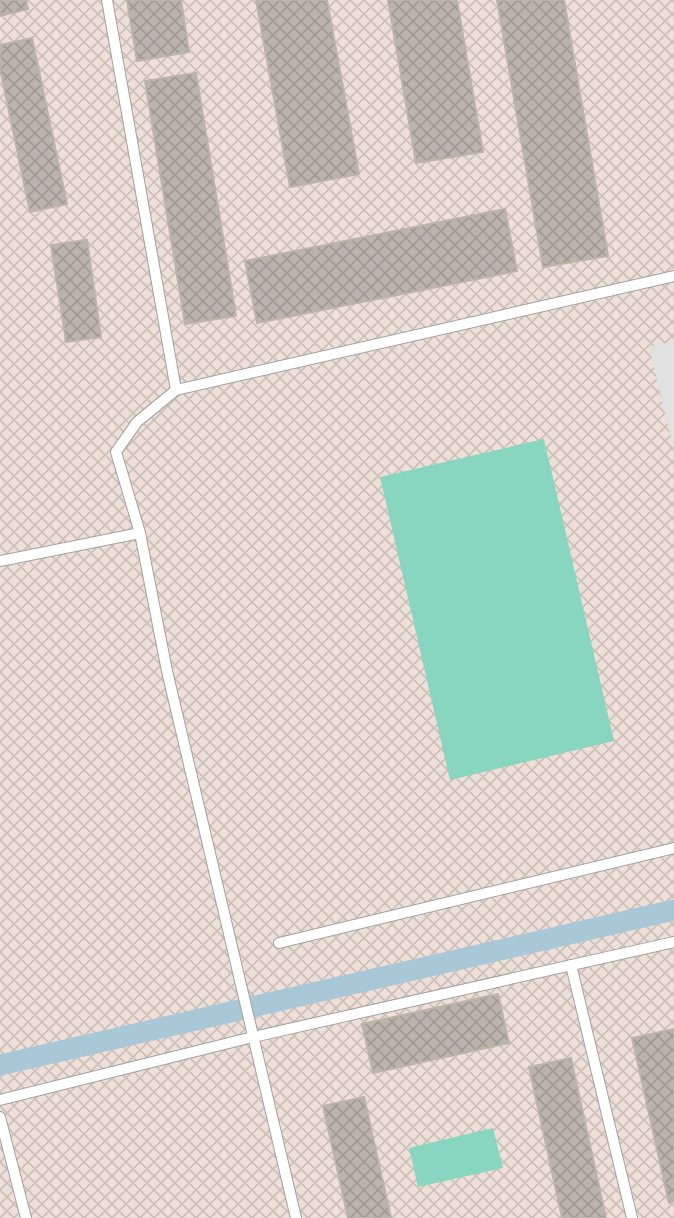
<svg xmlns="http://www.w3.org/2000/svg" width="674" height="1218" font-family="Helvetica,sans-serif">
<style>
.military{fill:url(#military-cross-hatch)}
.pitch{fill:#88d6c0}
.parking{fill:#e1e1e1}
.lines{fill:none;stroke-linecap:round;stroke-linejoin:round}
.canal{stroke:#a8c8d8;stroke-width:21}
.building{fill:url(#building-cross-hatch);stroke:#beb3a7;stroke-width:2}
.service-casing{stroke:#a1a1a1;stroke-width:12}
.service{stroke:#fff;stroke-width:10}
</style>
<defs>
<pattern id="military-cross-hatch" width="8" height="8" patternUnits="userSpaceOnUse" patternTransform="scale(1.75)"><rect width="8" height="8" fill="#eee0d8"/><path d="M0 0l8 8M0 8l8-8" fill="none" stroke="#ccc0b9"/></pattern>
<pattern id="building-cross-hatch" width="8" height="8" patternUnits="userSpaceOnUse" patternTransform="scale(1.75)"><rect width="8" height="8" fill="#bab4ad"/><path d="M0 0l8 8M0 8l8-8" fill="none" stroke="#9f9a94"/></pattern>
</defs>
<rect width="100%" height="100%" fill="#edebe4"/>
<rect class="military" x="0" y="0" width="674" height="1218"/>
<g class="pitch">
<path d="M544,439l70,302 -164,39 -70,-303z"/>
<path d="M493,1128l10,40 -85,19 -9,-39z"/>
</g>
<path class="parking" d="M674,341v109l-25,-103z"/>
<g class="lines">
<path class="canal" d="M0,1065l674,-155"/>
</g>
<g class="building">
<path d="M0,0h26l2,9 -28,7z"/>
<path d="M127,0h54l8,52 -52,9z"/>
<path d="M256,0h71l32,174 -69,13z"/>
<path d="M388,0h69l26,152 -67,11z"/>
<path d="M497,0h67l44,256 -65,11z"/>
<path d="M32,38l35,166 -37,8 -30,-143v-24z"/>
<path d="M196,73l40,243 -51,8 -40,-243z"/>
<path d="M505,209l12,62 -260,52 -12,-62z"/>
<path d="M87,240l14,97 -35,5 -15,-97z"/>
<path d="M498,994l11,49 -136,30 -11,-49z"/>
<path d="M674,1029v172l-5,2 -37,-165z"/>
<path d="M571,1058l35,160h-44l-33,-151z"/>
<path d="M364,1097l27,121h-43l-25,-112z"/>
</g>
<g class="lines">
<g class="service-casing">
<g id="service">
<path d="M107,0l69,390"/>
<path d="M0,561l140,-28"/>
<path d="M279,943l395,-95"/>
<path d="M571,965l61,253"/>
<path d="M0,1100l253,-63 421,-95"/>
<path d="M0,1117l26,101"/>
<path d="M296,1218l-129,-547 -27,-138 -24,-81 21,-30 39,-32 498,-114"/>
</g>
</g>
<use href="#service" class="service"/>
</g>
</svg>
